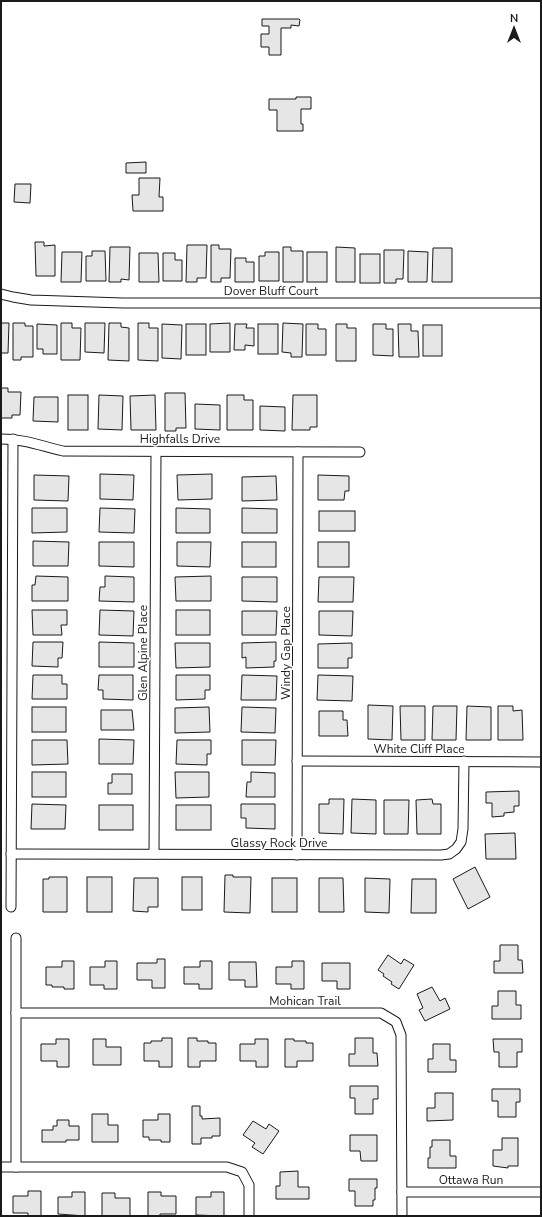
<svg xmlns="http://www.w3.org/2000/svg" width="542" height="1217" font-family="'Nunito Sans',sans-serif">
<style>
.building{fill:#e6e6e6;stroke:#1a1a1a}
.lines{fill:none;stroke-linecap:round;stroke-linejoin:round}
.street-casing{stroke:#1a1a1a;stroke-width:11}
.street{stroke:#fff;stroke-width:9}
.labels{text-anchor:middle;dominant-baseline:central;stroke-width:3;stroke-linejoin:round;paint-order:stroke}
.street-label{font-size:12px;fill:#1a1a1a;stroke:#fff}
</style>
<rect width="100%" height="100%" fill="#fff"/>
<g class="building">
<path d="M262,19h37l1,1 -1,6 -8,-1v3h-10v27h-12v-8h-8v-13h8v-8h-7z"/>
<path d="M296,97h15v12h-10v15h2v7h-26v-21h-8v-11h27z"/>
<path d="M146,162v11h-20v-10z"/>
<path d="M139,178h21l-1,19h4v14h-30l-1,-16h7z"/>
<path d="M15,184h16l-1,19 -16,-1z"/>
<path d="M35,242h9v4l11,-1v31h-19z"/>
<path d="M187,245h20l-1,33h-9v4h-11z"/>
<path d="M211,245h8v4h12l-1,29h-9v4h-10z"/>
<path d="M110,247h20l-1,33 -8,-1v3h-12z"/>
<path d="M283,247h8v4h12v31h-20z"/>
<path d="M336,247l19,1v34h-19z"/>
<path d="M433,248h19v34h-20z"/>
<path d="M384,250h20l-1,29h-7v4h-12z"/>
<path d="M92,251h13l1,30h-20v-25h6z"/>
<path d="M408,251l20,1 -1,30h-19z"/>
<path d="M62,252h20l-1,30h-20z"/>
<path d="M265,252h14v29h-20v-25h6z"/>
<rect x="307" y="252" width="20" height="30"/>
<path d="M139,253h19l1,29h-20z"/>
<path d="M163,253h12v7h7v21h-19z"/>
<rect x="360" y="254" width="20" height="29"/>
<path d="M235,258h11v4h8v20h-19z"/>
<path d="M1,323h8l-1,30h-7z"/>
<path d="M13,323h12v3h8v31h-12v3h-8z"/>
<path d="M61,323h11v5h9l-1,32h-19z"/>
<path d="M85,323h20l-1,30 -19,-1z"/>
<path d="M109,323h12v4l8,1v33l-21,-1z"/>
<path d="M138,323h11v5h9v33l-20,-1z"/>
<path d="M230,323v29h-20v-28z"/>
<path d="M283,323l20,1 -1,33h-11v-4l-9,-1z"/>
<path d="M37,324l20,1v29h-14v-5h-6z"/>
<path d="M162,324l20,1 -1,34 -19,-1z"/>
<rect x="186" y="324" width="20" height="31"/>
<path d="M235,324h12l-1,4h8v18l-9,-1v5h-11z"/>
<rect x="258" y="324" width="20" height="30"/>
<path d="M306,324h12v5h8v26h-20z"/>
<path d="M336,324h11v4h9v33h-20z"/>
<path d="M373,324h13v5h7v27l-20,-1z"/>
<path d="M398,324h13v7h7l1,26h-20z"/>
<rect x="423" y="325" width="19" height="31"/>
<path d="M1,388h7v4h13l-1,23h-8v3h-11z"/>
<path d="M165,393h20l1,35h-10v3h-11z"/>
<rect x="68" y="395" width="20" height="35"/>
<path d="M99,395l24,1 -1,34 -24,-1z"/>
<path d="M155,395l1,35h-25l-1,-34z"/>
<path d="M227,395h17v5h9v30h-26z"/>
<path d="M293,395h24v32h-7v3h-18z"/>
<path d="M34,397h24v25l-25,-1z"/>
<path d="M195,404l25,1v25l-25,-1z"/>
<path d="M260,406l25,1v24l-25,-1z"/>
<path d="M100,474l34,1 -1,25 -33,-1z"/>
<path d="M212,474v25l-34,1 -1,-25z"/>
<path d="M34,475l35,1 -1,25 -34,-1z"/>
<path d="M318,475l31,1v15h-4l-1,9h-26z"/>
<path d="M276,476l1,24 -35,1v-24z"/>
<path d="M32,508h35v24l-35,1z"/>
<path d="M100,508l35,1 -1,24 -35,-1z"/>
<path d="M176,508l34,1v24h-34z"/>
<path d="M242,508l35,1v24h-35z"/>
<rect x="319" y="511" width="36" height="20"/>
<path d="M33,541l36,1 -1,24h-35z"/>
<path d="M99,542h35v25l-35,-1z"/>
<path d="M177,542h34l-1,25 -33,-1z"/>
<rect x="242" y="542" width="34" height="25"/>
<rect x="318" y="542" width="31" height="25"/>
<path d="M36,576l32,1v24h-36v-16h3z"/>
<path d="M105,576l29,1v25l-35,-1 1,-14h5z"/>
<path d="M211,576v25h-35l-1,-24z"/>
<path d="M242,577h35v25l-35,-1z"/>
<path d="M319,577h35l-1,25h-35z"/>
<path d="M32,610h35v15h-6l1,10h-29z"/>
<path d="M100,610l34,1 -1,25 -34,-1z"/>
<rect x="176" y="610" width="34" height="25"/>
<path d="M242,611h35l-1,24h-34z"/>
<path d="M319,611h34l-1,25 -33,-1z"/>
<path d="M33,642h30l-1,16h-4v9l-26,-1z"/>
<path d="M99,642l35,1v24h-35z"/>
<path d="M276,642v19h-2v6l-28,1v-11l-4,1v-15z"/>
<path d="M175,643h35v24l-34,1z"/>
<path d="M352,643v15h-4v10h-30v-24z"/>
<path d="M33,675h29v9h5v15h-35z"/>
<path d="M99,675h34v25l-30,-1v-9h-5z"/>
<path d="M176,675h34v15h-5v9l-29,1z"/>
<path d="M242,675l35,1 -1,24h-35z"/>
<path d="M318,675l35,1 -1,25 -35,-1z"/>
<path d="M368,705l25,1 -1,34 -24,-1z"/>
<path d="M400,706h25v34h-24z"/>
<path d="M433,706h24l-1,34h-24z"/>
<path d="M467,706l24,1v33h-25z"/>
<path d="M498,706h15v5l9,-1 1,30h-25z"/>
<rect x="32" y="707" width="34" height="25"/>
<path d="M209,707l1,25 -35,1v-25z"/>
<path d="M242,707l34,1 -1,25 -34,-1z"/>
<path d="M101,710h31l2,20h-33z"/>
<path d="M319,711h24v9h4l1,16h-29z"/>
<path d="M99,739l35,1 -1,24h-34z"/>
<path d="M32,740h35l1,24 -36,1z"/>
<path d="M177,740h34v14h-4v11l-31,-1z"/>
<path d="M242,740h34l-1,25h-33z"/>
<rect x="32" y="772" width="34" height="25"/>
<path d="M175,772h34v25l-33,1z"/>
<path d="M251,772l24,1v24h-29l1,-15h4z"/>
<path d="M112,774h20v20h-24v-11h4z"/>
<path d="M519,791v15h-5v6l-10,1v3l-12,1v-14h-6v-11z"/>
<path d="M329,799h15l-1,35 -24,-1v-29h10z"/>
<path d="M352,799l24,1v34l-25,-1z"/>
<path d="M432,799l1,5h8v30h-24l-1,-34z"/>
<path d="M384,800h25l-1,34h-24z"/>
<path d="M32,804l34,1 -1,24h-34z"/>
<path d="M241,804h34v25l-29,-1v-10h-5z"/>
<rect x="99" y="805" width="34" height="25"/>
<rect x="176" y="805" width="35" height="25"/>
<path d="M515,833l1,26h-30l-1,-25z"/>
<path d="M475,867l15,30 -22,12 -15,-30z"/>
<path d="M225,875h8v2h18l-1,36 -26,-1z"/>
<path d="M49,877h18v35h-24v-33h6z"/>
<rect x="87" y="877" width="25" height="35"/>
<rect x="182" y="877" width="20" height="33"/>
<path d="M134,878h24v29h-10v5l-15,-1z"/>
<rect x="272" y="878" width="25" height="34"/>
<path d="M319,878h24l1,34h-25z"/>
<path d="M365,878l25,1 -1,34 -24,-1z"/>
<path d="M412,879h24v34h-25z"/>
<path d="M500,945h18v15h4l1,13h-29v-12h6z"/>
<path d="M388,955l13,9 3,-5 10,6 -15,24 -8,-5 1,-2 -9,-6 1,-2 -6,-4z"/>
<path d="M157,959h8v29h-13v-8h-15v-17h20z"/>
<path d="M62,961h12v28h-10v-2h-12v-2h-6v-18h16z"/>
<path d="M105,961h12v28h-13v-4h-14v-18h15z"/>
<path d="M200,961h12v28h-13v-5h-15v-17h16z"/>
<path d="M292,961h12v28h-13v-5h-15v-17h16z"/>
<path d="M229,962h27l1,25h-12v-7h-16z"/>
<path d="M322,963h28v26h-13v-8h-15z"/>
<path d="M432,987l8,14 5,-3 5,11 -25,12 -6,-11 4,-2 -6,-14z"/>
<path d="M498,991h18v14h5v14h-29v-13h6z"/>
<path d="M162,1038h10v29h-13v-6h-15v-18h7v-2h11z"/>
<path d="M188,1038h9v3h11v2h8v18h-16v6h-12z"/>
<path d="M355,1038h18v15h4l1,13h-29v-12h6z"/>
<path d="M56,1039h13v28h-12v-6h-16v-17h15z"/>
<path d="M93,1039h13v8h15v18h-28z"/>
<path d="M255,1039h13v28h-12v-6h-16v-17h15z"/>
<path d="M285,1039h9v2h12v2h7v18h-16v6h-12z"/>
<path d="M493,1039h29v13h-5v15h-18v-15h-5z"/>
<path d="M433,1044h17v16h6v12h-28v-13h5z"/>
<path d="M350,1086h28v13h-5v15h-18v-16h-5z"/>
<path d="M492,1089h28v13h-4v15h-18v-16h-6z"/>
<path d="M435,1093h18v27l-26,1v-13h8z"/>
<path d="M192,1106h8v10h2v3l18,-1v18h-8v2h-11v6h-9z"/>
<path d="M92,1114h16v11h10v17h-26z"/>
<path d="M158,1114h12v28h-9v-2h-12v-3h-6v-17h15z"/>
<path d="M57,1120h12v6h10v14h-13v2h-24v-12h11v-4h4z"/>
<path d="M253,1121l13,8 3,-5 10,7 -16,23 -11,-7 3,-4 -12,-8z"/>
<path d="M350,1135h27v26h-16l-1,-10h-10z"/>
<path d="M502,1138h16v28h-10v2l-15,-2v-16h9z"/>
<path d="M432,1140h18v16h6v12h-28v-10h2v-11h2z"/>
<path d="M298,1171v16h11v12h-33v-13h4v-14z"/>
<path d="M349,1179h28v9h-2v12h-2v6h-18v-15h-6z"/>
<path d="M28,1191h13v25h-13v-3h-15v-17h15z"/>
<path d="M72,1192h13v24l-27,-2v-17h14z"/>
<path d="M148,1192h13v4h15v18h-16v2h-12z"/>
<path d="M211,1192h13v24l-28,-1v-18h15z"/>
<path d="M102,1193h13v5h15v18h-28z"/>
</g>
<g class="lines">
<g class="street-casing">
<g id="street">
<path d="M1,294l12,3 18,3 92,3h418"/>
<path d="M1,439c24,0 40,7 62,12l297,1"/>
<path d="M297,761l244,1"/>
<path d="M11,854l430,1 8,-1 7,-5 5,-7 2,-13 1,-68"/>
<path d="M154,854l2,-403"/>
<path d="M297,855l1,-403"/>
<path d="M11,907l2,-468"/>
<path d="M16,1013h365l15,9 5,13 1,181"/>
<path d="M1,1167h226l15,5 7,13v31"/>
<path d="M16,1167v-229"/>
<path d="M402,1192h139"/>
</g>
</g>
<use href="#street" class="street"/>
</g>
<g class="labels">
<g class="street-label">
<text x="271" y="291">Dover Bluff Court</text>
<text x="180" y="439">Highfalls Drive</text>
<text transform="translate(143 653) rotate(-90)">Glen Alpine Place</text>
<text transform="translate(286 653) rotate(-90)">Windy Gap Place</text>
<text x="419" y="749">White Cliff Place</text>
<text x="279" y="843">Glassy Rock Drive</text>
<text x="305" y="1001">Mohican Trail</text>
<text x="471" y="1180">Ottawa Run</text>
</g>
</g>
<rect width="542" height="1217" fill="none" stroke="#1a1a1a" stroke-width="4"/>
<g transform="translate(514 28)" stroke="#ffffff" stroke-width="3" paint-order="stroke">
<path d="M0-3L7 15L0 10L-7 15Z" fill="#1a1a1a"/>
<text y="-6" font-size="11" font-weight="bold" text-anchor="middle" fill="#1a1a1a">N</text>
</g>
</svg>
